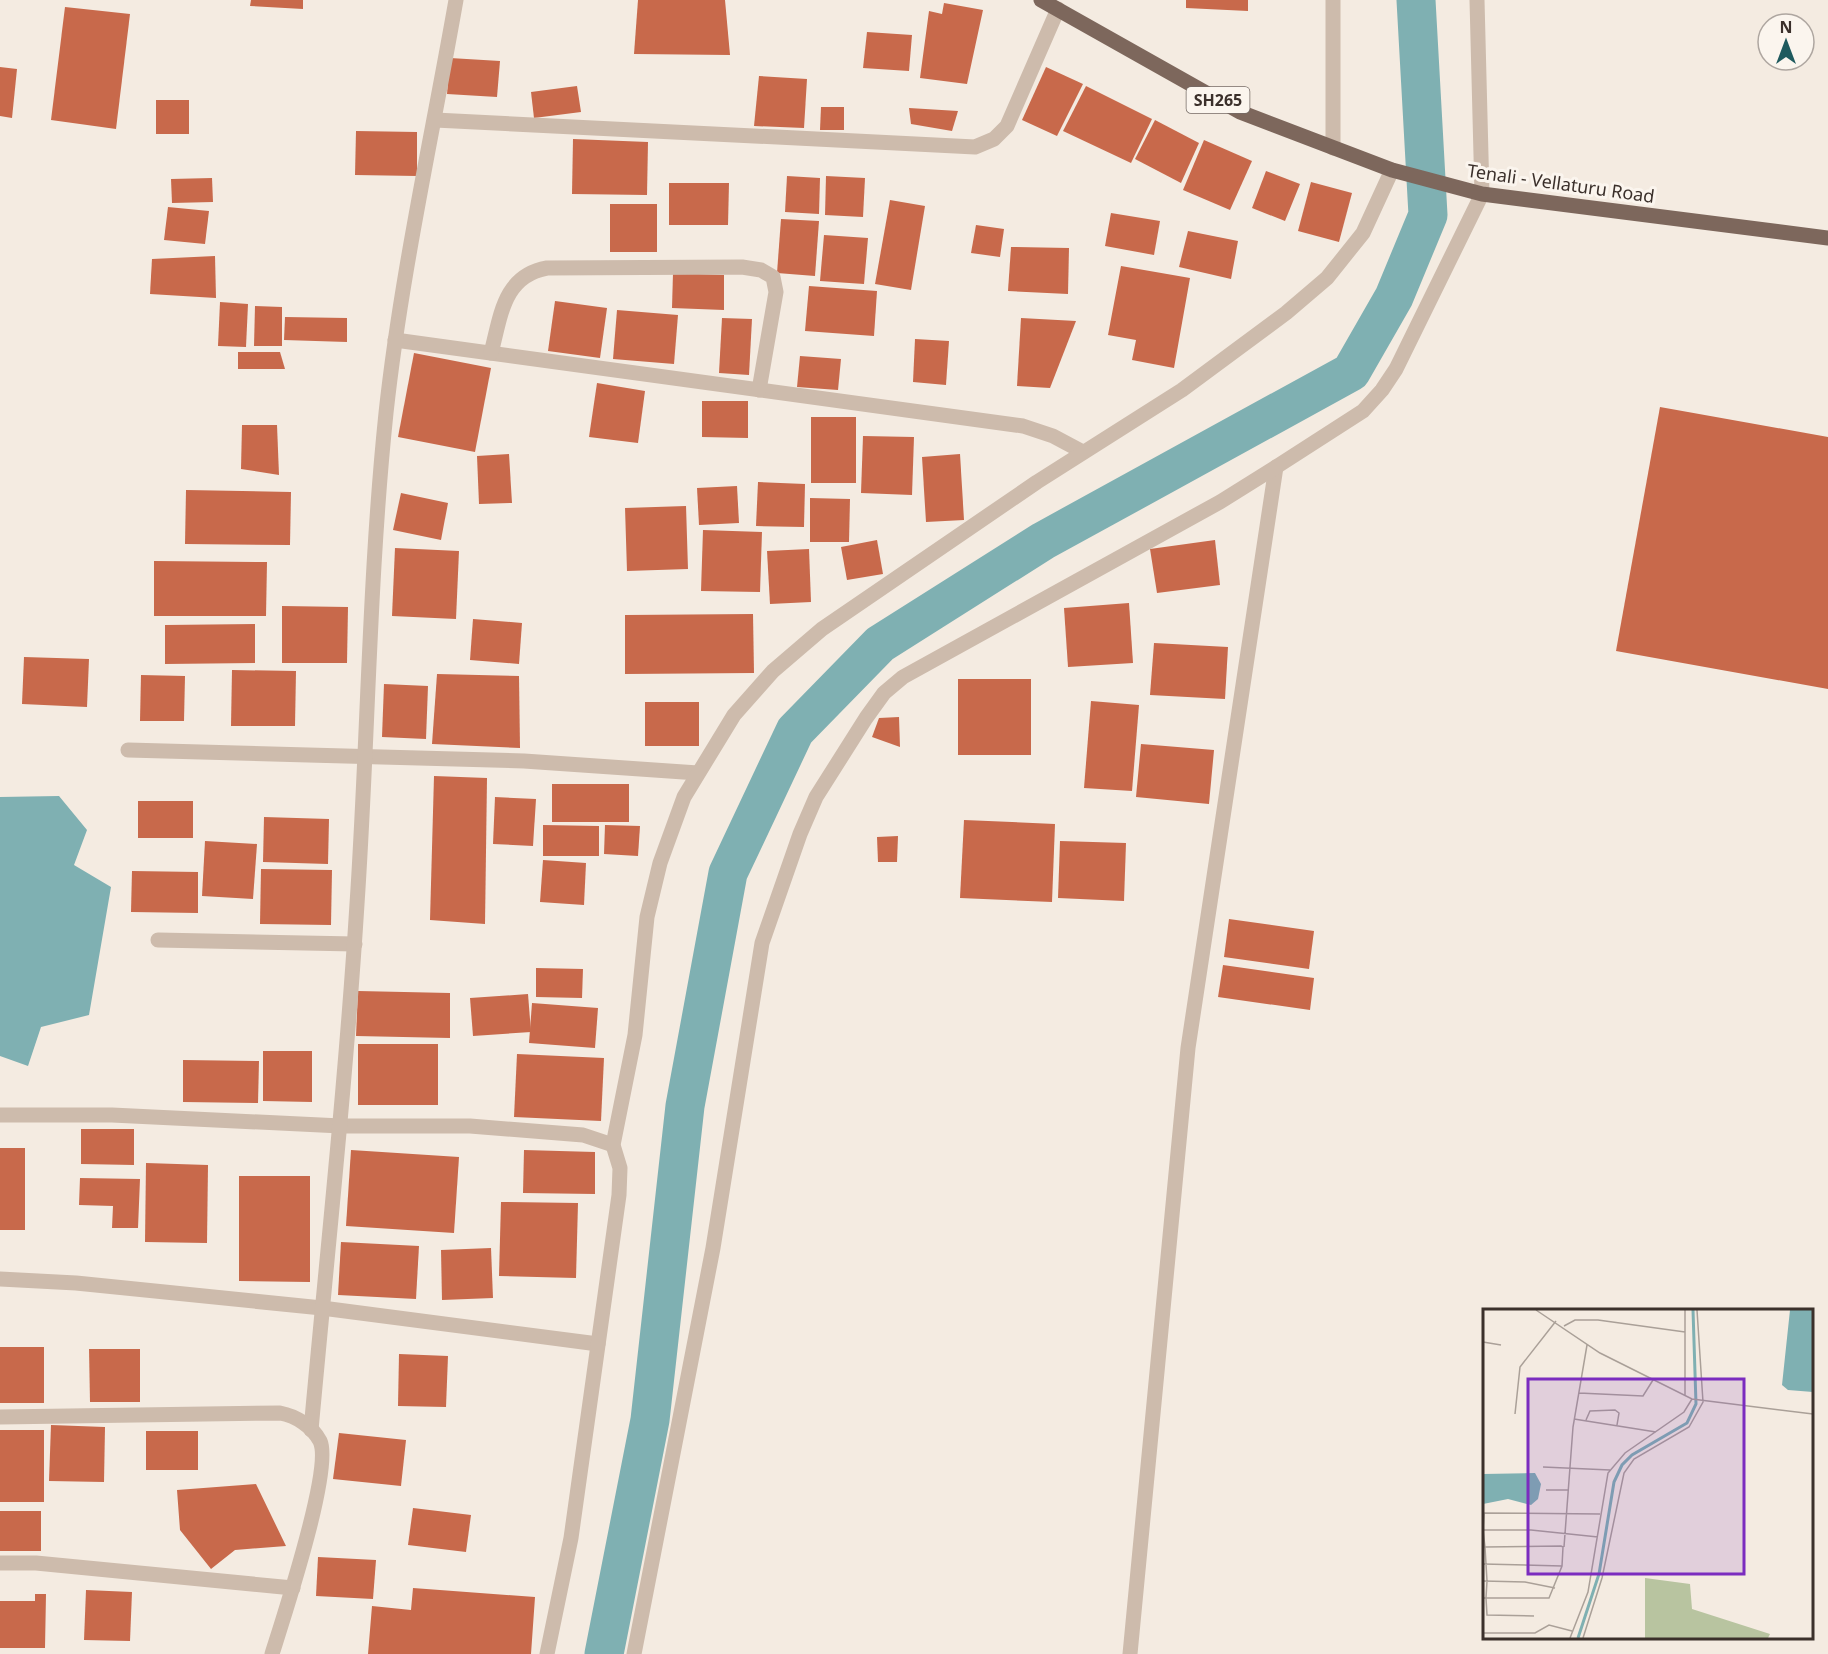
<svg xmlns="http://www.w3.org/2000/svg" width="1828" height="1654" font-family="'Noto Sans',sans-serif">
<style>
.water{fill:#7fb0b2}
.lines{fill:none;stroke-linecap:round;stroke-linejoin:round}
.canal{stroke:#7fb0b2;stroke-width:39}
.building{fill:#c8694b}
.service{stroke:#cdbbac;stroke-width:15}
.minor{stroke:#cdbbac;stroke-width:15}
.primary{stroke:#7d675c;stroke-width:15}
.labels{text-anchor:middle;dominant-baseline:central;stroke-width:6;stroke-linejoin:round;paint-order:stroke}
.shield{fill:#fbf5ee;stroke:#756b66;stroke-width:1.5}
.shield-label{font-size:16px;font-weight:bold;fill:#3b302b}
.street-label{font-size:18px;fill:#3b302b;stroke:#fbf5ee}
.inset-river{fill:none;stroke:#7fb0b2;stroke-width:3}
.inset-road{fill:none;stroke:#aaa098;stroke-width:1.5}
.view{fill:#7b2cbf;fill-opacity:0.15;stroke:#7b2cbf;stroke-width:3}
.inset-edge{fill:none;stroke:#3b302b;stroke-width:3}
</style>
<rect width="100%" height="100%" fill="#f4ebe1"/>
<path class="water" d="M59,796l28,34 -13,35 37,22 -22,128 -48,12 -13,39 -28,-10v-259z"/>
<g class="lines">
<path class="canal" d="M604,1654l46,-234 35,-314 43,-233 67,-142 85,-87 163,-103 308,-169 43,-75 34,-82 -12,-215"/>
</g>
<g class="building">
<path d="M251,0h52v9l-53,-3z"/>
<path d="M638,0h87l5,55 -96,-1z"/>
<path d="M1186,0h62v11l-62,-3z"/>
<path d="M944,3l39,7 -16,74 -47,-6 9,-67 13,3z"/>
<path d="M65,7l65,7 -14,115 -65,-9z"/>
<path d="M867,32l45,3 -3,36 -46,-3z"/>
<path d="M450,58l50,3 -3,36 -50,-3z"/>
<path d="M0,67l17,2 -5,49 -12,-2z"/>
<path d="M1046,67l37,17 -26,52 -35,-16z"/>
<path d="M759,76l48,3 -3,49 -50,-2z"/>
<path d="M577,86l4,26 -47,6 -3,-26z"/>
<path d="M1086,86l66,33 -21,44 -68,-32z"/>
<rect x="156" y="100" width="33" height="34"/>
<path d="M821,107h23v23h-24z"/>
<path d="M909,108l49,3 -6,20 -41,-7z"/>
<path d="M1155,120l44,23 -18,40 -46,-24z"/>
<path d="M356,131l61,1v44l-62,-1z"/>
<path d="M573,139l75,3 -1,53 -75,-1z"/>
<path d="M1204,140l48,21 -22,49 -47,-20z"/>
<path d="M1266,171l34,13 -15,37 -33,-13z"/>
<path d="M787,176l33,2 -1,36 -34,-2z"/>
<path d="M826,176l39,2 -2,39 -38,-2z"/>
<path d="M212,178l1,24 -41,1 -1,-24z"/>
<path d="M1311,182l41,11 -13,49 -41,-11z"/>
<path d="M669,183h60l-1,42h-59z"/>
<path d="M890,200l35,6 -14,84 -36,-6z"/>
<rect x="610" y="204" width="47" height="48"/>
<path d="M168,207l41,4 -4,33 -41,-4z"/>
<path d="M1111,213l49,8 -6,34 -49,-9z"/>
<path d="M781,219l38,2 -4,55 -38,-3z"/>
<path d="M976,225l28,4 -4,28 -29,-4z"/>
<path d="M1188,231l50,10 -7,38 -52,-12z"/>
<path d="M824,235l44,3 -4,46 -44,-3z"/>
<path d="M1011,247l58,1 -1,46 -60,-3z"/>
<path d="M215,256l1,42 -66,-4 2,-35z"/>
<path d="M1121,266l69,12 -16,90 -42,-8 4,-20 -28,-5z"/>
<path d="M673,273l51,2v35l-52,-2z"/>
<path d="M809,286l68,5 -3,45 -69,-5z"/>
<path d="M555,301l52,7 -7,50 -52,-7z"/>
<path d="M220,302l28,2 -2,43 -28,-1z"/>
<path d="M255,306l27,1v39h-28z"/>
<path d="M617,310l61,5 -4,49 -61,-5z"/>
<path d="M285,317l62,1v24l-63,-2z"/>
<path d="M722,318l30,1 -3,56 -30,-2z"/>
<path d="M1021,318l55,3 -26,67 -33,-2z"/>
<path d="M915,339l34,2 -3,44 -33,-3z"/>
<path d="M238,352h42l5,17h-47z"/>
<path d="M414,353l77,15 -16,84 -77,-15z"/>
<path d="M800,356l41,3 -3,31 -41,-3z"/>
<path d="M597,383l48,8 -7,52 -49,-6z"/>
<path d="M702,401h46v37l-46,-1z"/>
<path d="M1660,407l168,30v252l-212,-38z"/>
<rect x="811" y="417" width="45" height="66"/>
<path d="M242,425h35l2,50 -38,-6z"/>
<path d="M863,436l51,1 -2,58 -51,-2z"/>
<path d="M509,454l3,49 -33,1 -2,-48z"/>
<path d="M960,454l4,66 -38,2 -4,-65z"/>
<path d="M758,482l47,2 -1,43 -48,-1z"/>
<path d="M737,486l2,37 -40,2 -2,-37z"/>
<path d="M186,490l105,2 -1,53 -105,-1z"/>
<path d="M401,493l47,10 -7,37 -48,-10z"/>
<path d="M810,498l40,1 -1,43h-39z"/>
<path d="M686,506l2,63 -61,2 -2,-63z"/>
<path d="M703,530l59,2 -2,60 -59,-1z"/>
<path d="M877,540l6,34 -36,6 -6,-33z"/>
<path d="M1215,540l5,45 -63,8 -7,-44z"/>
<path d="M395,548l64,3 -3,68 -64,-3z"/>
<path d="M809,549l2,53 -41,2 -3,-53z"/>
<path d="M154,561l113,1 -1,54h-112z"/>
<path d="M1129,603l4,60 -65,4 -4,-59z"/>
<path d="M282,606l66,1 -1,56h-65z"/>
<path d="M753,614l1,59 -129,1v-59z"/>
<path d="M473,619l49,4 -3,41 -49,-4z"/>
<path d="M255,624v39l-90,1v-39z"/>
<path d="M1154,643l74,4 -3,52 -75,-4z"/>
<path d="M24,657l65,2 -2,48 -65,-3z"/>
<path d="M232,670l64,1 -1,55h-64z"/>
<path d="M437,674l82,2 1,72 -88,-4z"/>
<path d="M141,675l44,1 -1,45h-44z"/>
<rect x="958" y="679" width="73" height="76"/>
<path d="M384,684l44,2 -2,53 -44,-2z"/>
<path d="M1091,701l48,4 -7,86 -48,-3z"/>
<rect x="645" y="702" width="54" height="44"/>
<path d="M899,717l1,30 -28,-10 7,-19z"/>
<path d="M1141,744l73,6 -5,54 -73,-7z"/>
<path d="M434,776l53,2 -2,146 -55,-4z"/>
<rect x="552" y="784" width="77" height="38"/>
<path d="M495,797l41,2 -3,47 -40,-2z"/>
<rect x="138" y="801" width="55" height="37"/>
<path d="M264,817l65,2 -1,45 -65,-2z"/>
<path d="M964,820l91,4 -3,78 -92,-4z"/>
<path d="M543,825l56,1v30h-56z"/>
<path d="M605,825l35,1 -2,30 -34,-2z"/>
<path d="M898,836l-1,26h-19l-1,-25z"/>
<path d="M205,841l52,3 -4,55 -51,-3z"/>
<path d="M1060,841l66,2 -2,58 -66,-3z"/>
<path d="M543,860l43,3 -2,42 -44,-3z"/>
<path d="M261,869l71,1 -1,55 -71,-1z"/>
<path d="M132,871l66,1v41l-67,-1z"/>
<path d="M1229,919l85,12 -5,38 -85,-12z"/>
<path d="M1223,965l91,13 -4,32 -92,-13z"/>
<path d="M536,968l47,1 -1,29 -46,-1z"/>
<path d="M358,991l92,2v45l-94,-2z"/>
<path d="M528,994l3,38 -58,4 -3,-38z"/>
<path d="M532,1003l66,5 -3,40 -66,-5z"/>
<rect x="358" y="1044" width="80" height="61"/>
<path d="M263,1051h49v51l-49,-1z"/>
<path d="M517,1054l87,4 -3,63 -87,-4z"/>
<path d="M183,1060l76,1 -1,42 -75,-1z"/>
<path d="M81,1129h53v36l-53,-1z"/>
<rect x="0" y="1148" width="25" height="82"/>
<path d="M351,1150l108,7 -5,76 -108,-7z"/>
<path d="M524,1150l71,2v42l-72,-1z"/>
<path d="M146,1163l62,2 -1,78 -62,-1z"/>
<path d="M239,1176h71v106l-71,-1z"/>
<path d="M80,1178l60,1 -2,49h-26l1,-22 -34,-1z"/>
<path d="M501,1202l77,1 -2,75 -77,-2z"/>
<path d="M341,1242l78,4 -3,53 -78,-4z"/>
<path d="M491,1248l2,50 -51,2 -1,-50z"/>
<rect x="0" y="1347" width="44" height="56"/>
<path d="M89,1349h51v53h-50z"/>
<path d="M399,1354l49,2 -2,51 -48,-1z"/>
<path d="M51,1425l54,2 -1,55 -55,-1z"/>
<rect x="0" y="1430" width="44" height="72"/>
<rect x="146" y="1431" width="52" height="39"/>
<path d="M339,1433l67,7 -5,46 -68,-7z"/>
<path d="M256,1484l30,62 -51,4 -24,19 -31,-39 -3,-40z"/>
<path d="M413,1508l58,7 -5,37 -58,-7z"/>
<rect x="0" y="1511" width="41" height="40"/>
<path d="M318,1557l58,3 -3,39 -57,-3z"/>
<path d="M413,1588l122,9 -4,57h-163l4,-48 39,4z"/>
<path d="M86,1590l46,2 -2,49 -46,-1z"/>
<path d="M35,1594h11l-1,54h-45v-47h35z"/>
</g>
<g class="lines">
<path class="service" d="M1130,1654l58,-606 88,-581"/>
<g class="minor">
<path d="M435,120l540,27 19,-8 13,-13 51,-117"/>
<path d="M1333,148v-148"/>
<path d="M395,340l628,86 30,10 30,16"/>
<path d="M491,353c10,-37 12,-77 56,-85l195,-1 19,3 12,7 3,15 -17,98"/>
<path d="M128,750l396,11 174,12"/>
<path d="M158,940l197,4"/>
<path d="M0,1115h112l229,11h129l113,9 30,10"/>
<path d="M0,1279l76,4 246,25 276,36"/>
<path d="M0,1417l280,-4c16,3 32,13 40,28 13,27 -37,178 -48,213"/>
<path d="M311,1430c16,-176 35,-350 46,-526 11,-164 12,-328 29,-491 15,-138 46,-276 70,-413"/>
<path d="M0,1563h36l257,25"/>
<path d="M547,1654l24,-116 48,-343 1,-27 -7,-23 22,-110 12,-118 13,-54 24,-66 50,-82 39,-44 49,-42 215,-147 145,-92 104,-77 41,-35 36,-45 29,-63"/>
<path d="M634,1654l79,-406 49,-305 38,-109 16,-37 50,-79 18,-25 19,-16 317,-175 56,-35 87,-56 19,-21 14,-21 86,-175 -5,-194"/>
</g>
<path class="primary" d="M1041,0l199,112 152,58 90,24 346,44"/>
</g>
<g class="labels">
<rect class="shield" x="1186.5" y="87" width="63" height="26" rx="4.5"/>
<g class="shield-label">
<text x="1218" y="100">SH265</text>
</g>
<g class="street-label">
<text transform="translate(1561 183) rotate(8)">Tenali - Vellaturu Road</text>
</g>
</g>
<g transform="translate(1483 1309)">
<rect width="330" height="330" fill="#f4ebe1"/>
<path d="M162,269l45,6 2,25 78,25 -2,4h-123z" fill="#b8c4a0"/>
<path d="M307,1h23v82l-25,-2 -6,-5zM52,164l6,11 -3,15 -7,6 -23,-6 -25,5v-30z" fill="#7fb0b2"/>
<path class="inset-river" d="M95,329l21,-64 15,-92 8,-17 10,-10 55,-32 9,-19 -3,-94"/>
<path class="inset-road" d="M53,1l64,43 92,46 121,15M202,1v86M81,17l11,-6h23l87,12M0,33l18,3M96,84l64,3 10,-16M32,105l5,-47 36,-46M91,110l82,13M103,111l4,-9 25,-1 4,3 -2,12M60,158l67,3M63,181h23M0,221h48l67,7M0,238h2l76,-1 2,1 -1,19 -13,32h-63l1,-17 -2,-34 -2,-17 1,-17 116,1M81,238l9,-120 14,-82M0,255l79,2M0,272l42,1 30,6M0,289h3l1,17 47,1M0,324h52l14,-8 23,6M87,329l18,-46 20,-119 17,-20 59,-41 8,-13M100,329l19,-60 22,-105 10,-14 55,-32 14,-25 -6,-92"/>
<path class="view" d="M45,70h216v195h-216z"/>
<rect width="330" height="330" class="inset-edge"/>
</g>
<g transform="translate(1786 42)"><circle r="28" fill="#fbf5ee" stroke="#aea6a0" stroke-width="1.5"/>
<path d="M0-4.5L10 22L0 15L-10 22Z" fill="#1f5a5e"/>
<text y="-9" font-size="16" font-weight="bold" text-anchor="middle" fill="#3b302b">N</text>
</g>
</svg>
